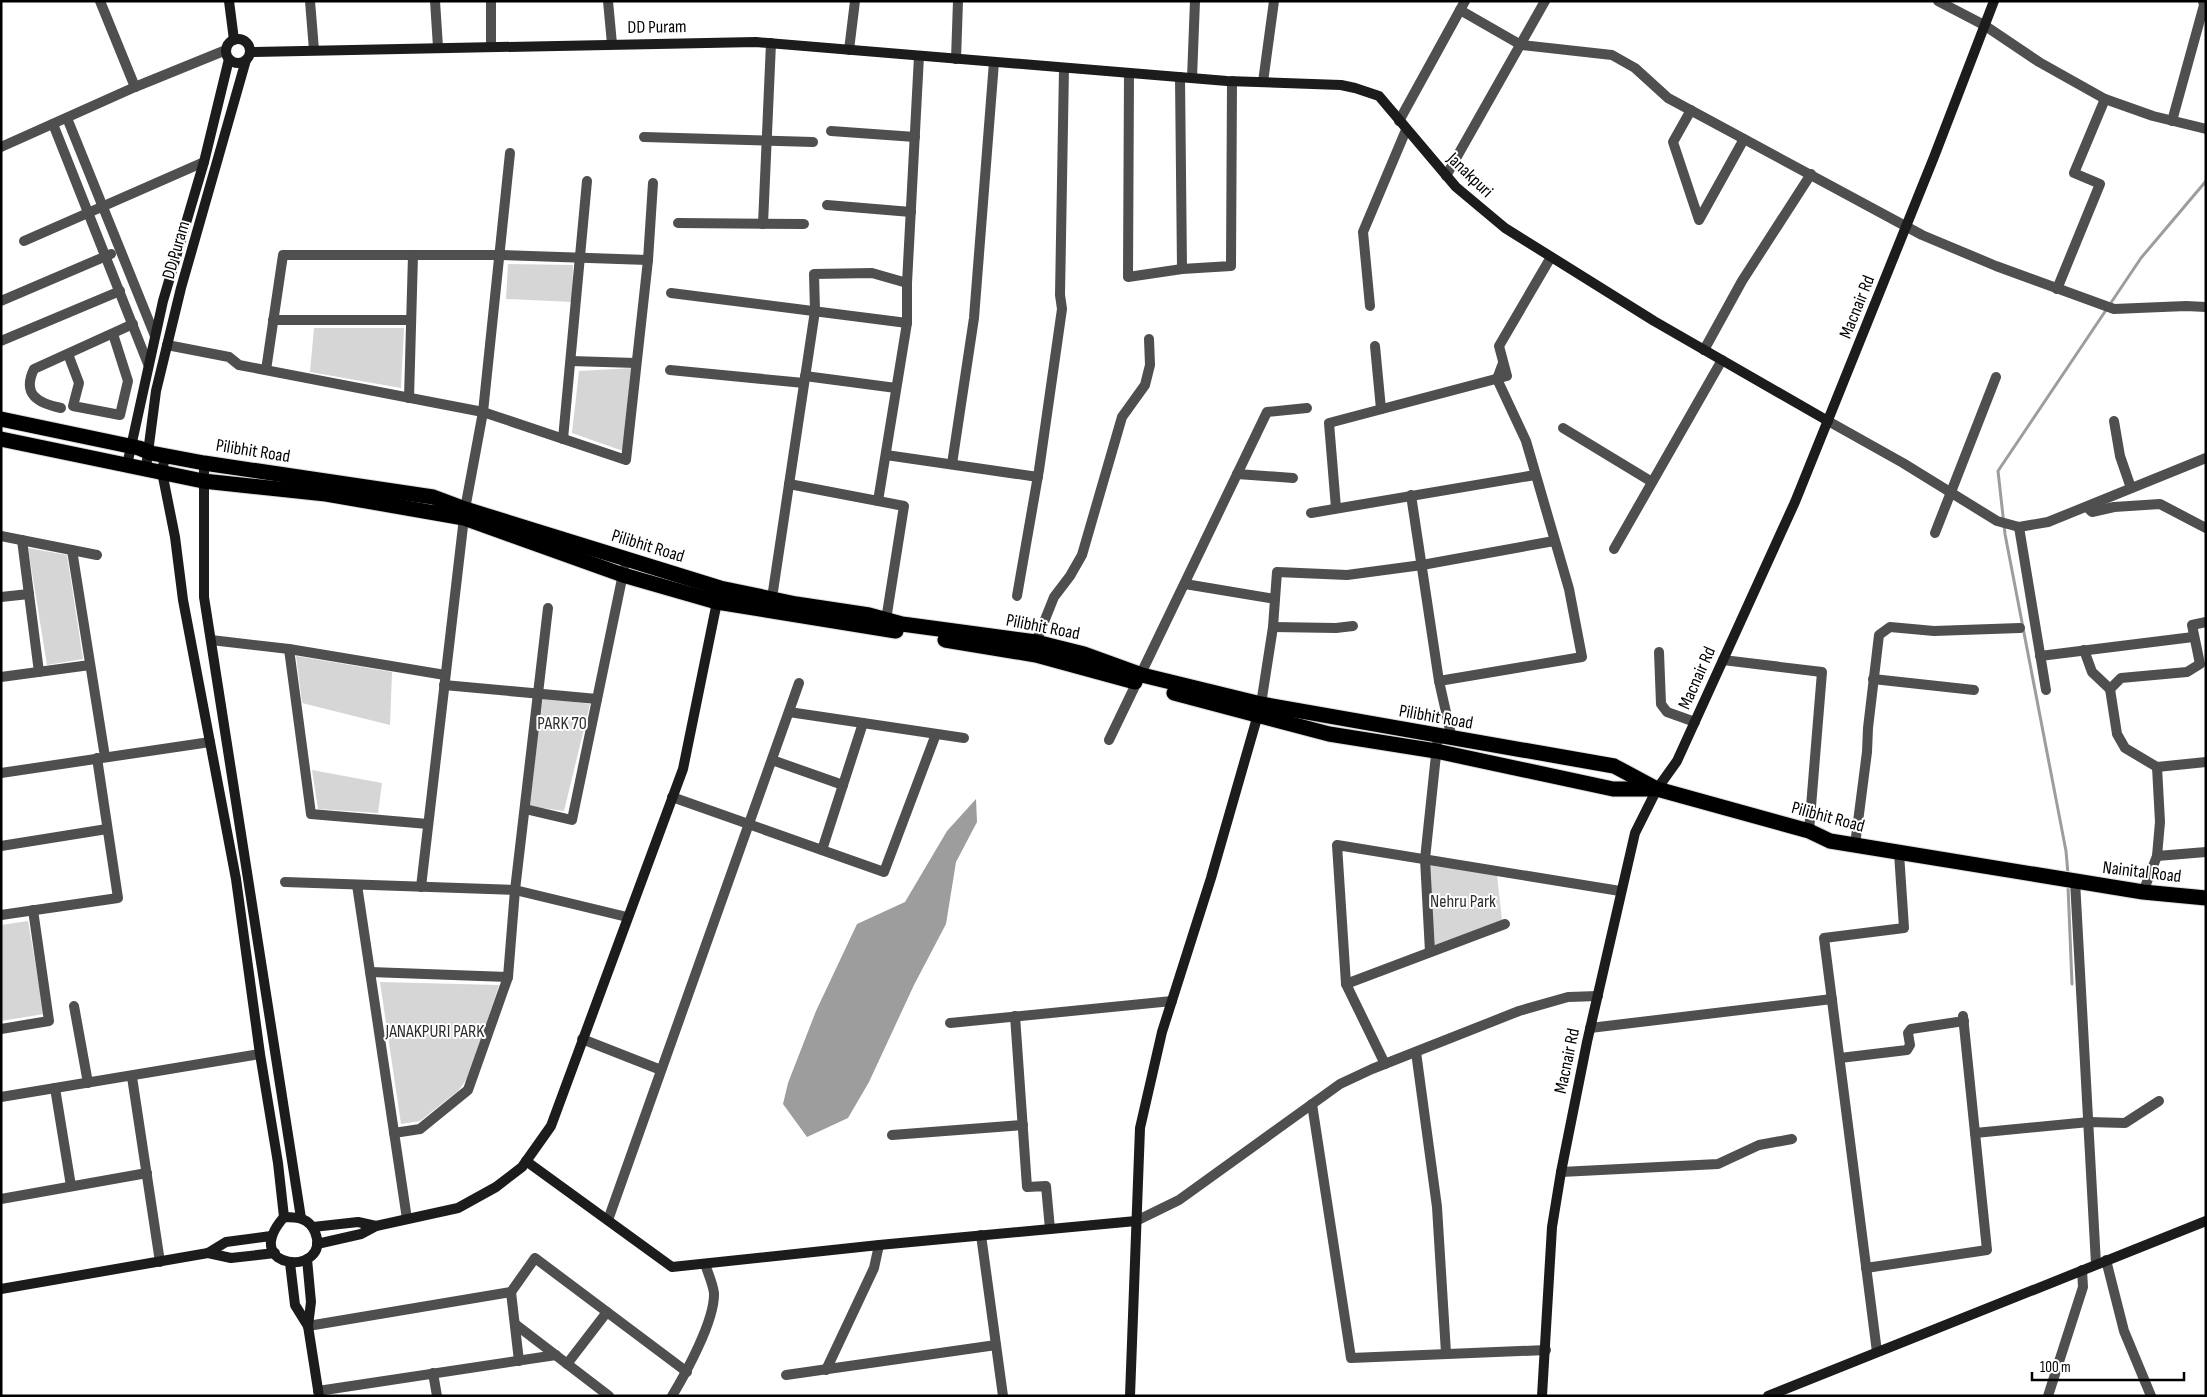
<svg xmlns="http://www.w3.org/2000/svg" width="2207" height="1397" font-family="'Sofia Sans Condensed',sans-serif">
<style>
.green{fill:#d6d6d6}
.water{fill:#9d9d9d}
.lines{fill:none;stroke-linecap:round;stroke-linejoin:round}
.stream{stroke:#9d9d9d;stroke-width:3}
.highway-casing{stroke:#dbdbdb;stroke-width:17}
.street{stroke:#4f4f4f;stroke-width:10}
.secondary{stroke:#1c1c1c;stroke-width:10}
.highway{stroke:#000;stroke-width:15}
.labels{text-anchor:middle;dominant-baseline:central;stroke-width:4;stroke-linejoin:round;paint-order:stroke}
.street-label{font-size:18px;fill:#000;stroke:#fff}
.park-label{font-size:18px;fill:#2d2d2d;stroke:#fff}
</style>
<rect width="100%" height="100%" fill="#fff"/>
<g class="green">
<path d="M508,264l65,1 -1,37 -66,-3z"/>
<path d="M314,328h90l-3,60 -91,-16z"/>
<path d="M633,368l-10,83 -51,-18 7,-62z"/>
<path d="M28,548l39,7 16,104 -36,6z"/>
<path d="M296,656l96,16 -2,53 -88,-22z"/>
<path d="M543,698l47,6 -26,107 -35,-5z"/>
<path d="M312,770l70,13 -4,30 -60,-4z"/>
<path d="M1428,863l69,12 5,45 -68,26z"/>
<path d="M28,921l16,93 -43,7v-96z"/>
<path d="M380,982l119,3 -30,91 -11,15 -38,30 -19,3z"/>
</g>
<path class="water" d="M976,799l1,23 -21,40 -10,62 -32,61 -45,97 -21,36 -41,19 -24,-33 5,-21 28,-72 41,-87 48,-22 42,-71z"/>
<g class="lines">
<g class="stream">
<path d="M2068,874l-2,-23 -61,-317 -7,-63 143,-213 65,-77"/>
<path d="M2068,886l4,98"/>
</g>
<g class="highway-casing">
<g id="highway">
<path d="M1,419l138,29 12,5 53,10 229,34 32,12 255,79 76,16 73,11 33,9 134,18 48,12 58,21 119,29 353,62 43,23 152,42 21,10 313,51 63,6"/>
<path d="M1,439l202,42 123,13 138,24 159,57 94,27 179,29"/>
<path d="M945,640l91,15 99,27"/>
<path d="M1174,693l155,41 107,17 177,38h40"/>
</g>
</g>
<g class="street">
<path d="M100,1l35,86"/>
<path d="M310,1l4,49"/>
<path d="M435,1l3,46"/>
<path d="M608,1l4,43"/>
<path d="M1938,1l46,24 55,37 66,37 48,17 53,13"/>
<path d="M1460,10l61,35 91,10 23,13 33,30 254,137 74,31 118,43 72,-3 20,1"/>
<path d="M491,46v-45"/>
<path d="M849,50l6,-49"/>
<path d="M956,59l2,-58"/>
<path d="M1129,73l-1,204 54,-8 49,-3 1,-185"/>
<path d="M1180,77l2,192"/>
<path d="M1192,78l3,-77"/>
<path d="M1263,82l11,-81"/>
<path d="M1691,110l-18,32 26,78 45,-81"/>
<path d="M67,118l88,218"/>
<path d="M1399,121l66,-120"/>
<path d="M2172,121l32,-116 -1,-4"/>
<path d="M53,124l95,240"/>
<path d="M831,131l84,6"/>
<path d="M644,137l169,5"/>
<path d="M1,147l134,-60 91,-37"/>
<path d="M1446,176l99,-175"/>
<path d="M827,205l84,7"/>
<path d="M678,223l126,1"/>
<path d="M763,224l8,-181"/>
<path d="M24,241l180,-79"/>
<path d="M907,283l12,-227"/>
<path d="M2057,289l43,-105 -26,-11 31,-74"/>
<path d="M671,293l236,30"/>
<path d="M1,301l110,-47"/>
<path d="M1370,306l-7,-74 43,-102"/>
<path d="M273,320h138"/>
<path d="M1,341l119,-50"/>
<path d="M167,345l62,12 10,8 244,47 143,48 22,-200 5,-77"/>
<path d="M1375,346l6,63"/>
<path d="M1704,350l38,-69 69,-107"/>
<path d="M68,354l11,29 -6,23 47,9 8,-34 -15,-47"/>
<path d="M571,361l65,2"/>
<path d="M266,370l17,-115h216l149,5"/>
<path d="M670,370l134,13"/>
<path d="M805,376l91,12"/>
<path d="M409,398l4,-143"/>
<path d="M61,408c-24,-5 -39,-14 -27,-39l99,-45"/>
<path d="M1828,421l75,42 94,58 22,6 29,-5 158,-64"/>
<path d="M2114,421l6,35 11,32"/>
<path d="M1563,428l89,54"/>
<path d="M563,439l24,-258"/>
<path d="M886,455l152,22"/>
<path d="M952,464l22,-146 20,-256"/>
<path d="M1237,474l56,4"/>
<path d="M789,484l115,22 -18,114"/>
<path d="M1411,495l28,186 13,58"/>
<path d="M2087,507l5,5 22,-5 46,-3 46,24"/>
<path d="M1336,508l-7,-85 178,-47 -8,-30 52,-89"/>
<path d="M1311,513l224,-38"/>
<path d="M2019,527l27,163"/>
<path d="M1935,533l61,-156"/>
<path d="M1,536l96,19"/>
<path d="M22,540l17,132"/>
<path d="M1614,549l108,-189"/>
<path d="M72,550l33,207"/>
<path d="M1185,584l90,15"/>
<path d="M1017,596l22,-126 23,-161 -2,-14 4,-227"/>
<path d="M1,597l28,-3"/>
<path d="M772,598l43,-287 -1,-37 58,-1 35,10v40l-29,178"/>
<path d="M1273,627l63,1 17,-2"/>
<path d="M211,640l78,9 156,26"/>
<path d="M1036,642l18,-45 16,-21 12,-21 40,-138 23,-32 5,-20 -1,-26"/>
<path d="M289,649l22,165 117,10"/>
<path d="M2084,650l8,22 18,17 7,45 8,14 32,19 3,55 -3,34 -14,36"/>
<path d="M1659,652l2,52 6,8 28,10"/>
<path d="M2040,656l153,-19"/>
<path d="M1723,660l99,12 -13,159"/>
<path d="M1,677l89,-12"/>
<path d="M1873,679l101,11"/>
<path d="M1439,681l143,-24 -13,-68 -43,-148 -29,-62 6,-16"/>
<path d="M444,685l153,14"/>
<path d="M2110,689l11,-11 66,-6 13,-8 -8,-39 14,-3"/>
<path d="M1261,704l12,-77 4,-55 70,3 75,-10 132,-24"/>
<path d="M789,712l175,26"/>
<path d="M1109,740l158,-328 40,-4"/>
<path d="M772,760l71,25"/>
<path d="M2157,767l49,-5"/>
<path d="M1,773l209,-31"/>
<path d="M672,797l212,75 52,-138"/>
<path d="M525,809l47,11 52,-251"/>
<path d="M1855,845l12,-93 1,-24 11,-93 11,-8 44,4 86,-3"/>
<path d="M1,846l106,-17"/>
<path d="M822,850l41,-127"/>
<path d="M2157,856l49,-4"/>
<path d="M2075,881l21,383"/>
<path d="M285,882l230,8 112,27"/>
<path d="M357,885l50,334"/>
<path d="M421,887l44,-378 18,-97 27,-259"/>
<path d="M1,915l117,-17 -21,-140"/>
<path d="M1430,952l-5,-93 13,-123"/>
<path d="M370,972l138,5"/>
<path d="M1346,984l159,-60"/>
<path d="M74,1006l14,77"/>
<path d="M1015,1016l12,171 19,-1 4,43"/>
<path d="M950,1023l222,-22"/>
<path d="M1590,1028l242,-29"/>
<path d="M1,1029l48,-8 -16,-111"/>
<path d="M582,1039l79,31"/>
<path d="M1416,1052l21,155 9,146"/>
<path d="M1840,1058l67,-8 3,-5 -2,-12 3,-4 53,-8"/>
<path d="M1385,1064l-39,-80 -9,-139 283,46"/>
<path d="M132,1077l28,185"/>
<path d="M55,1088l16,98"/>
<path d="M1,1097l259,-43"/>
<path d="M1312,1104l39,254 195,-8"/>
<path d="M394,1133l26,-4 48,-39 40,-113 7,-87 33,-282"/>
<path d="M1975,1133l114,-11 36,1 34,-22"/>
<path d="M892,1135l131,-10"/>
<path d="M1561,1172l157,-8 41,-19 33,-6"/>
<path d="M1,1199l146,-26"/>
<path d="M608,1220l191,-537"/>
<path d="M1136,1221l43,-21 161,-116 32,-15 147,-58 49,-14 30,-1"/>
<path d="M981,1235l22,161"/>
<path d="M2106,1260l18,71 27,65"/>
<path d="M1866,1268l121,-18 -24,-234"/>
<path d="M511,1292l8,69"/>
<path d="M515,1324l94,72"/>
<path d="M308,1326l203,-34 24,-34 152,114"/>
<path d="M1877,1352l-53,-414 80,-10 -5,-75"/>
<path d="M567,1364l40,-52"/>
<path d="M826,1370l48,-102 5,-23"/>
<path d="M433,1373l4,23"/>
<path d="M786,1375l210,-30"/>
<path d="M318,1391l238,-36"/>
<path d="M672,1396c14,-23 43,-76 42,-103 -1,-9 -6,-20 -9,-29"/>
<path d="M2048,1396l35,-109 -1,-17"/>
</g>
<g class="secondary">
<path d="M229,1l5,39"/>
<circle cx="238" cy="51" r="12"/>
<path d="M250,52l506,-10 471,39 114,4 14,3 24,8 77,91 49,41 149,93 174,100"/>
<path d="M165,456l-3,16 13,65 8,63 53,279 24,175 18,109 6,54"/>
<path d="M204,463v134l97,621"/>
<path d="M127,465l36,-164 41,-139 25,-103"/>
<path d="M146,468l10,-77 25,-103 65,-228"/>
<path d="M526,1161l146,106 207,-22 257,-24"/>
<path d="M284,1217c14,0 25,1 31,15 18,45 -78,39 -31,-15z"/>
<path d="M313,1227l45,-5 18,4"/>
<path d="M317,1244l44,-10 15,-8 82,-18 38,-21 26,-20 29,-41 132,-357 35,-172"/>
<path d="M208,1253l18,-11 45,-6"/>
<path d="M307,1259l4,43 -3,24 11,70"/>
<path d="M290,1263l5,42 13,21"/>
<path d="M1,1289l207,-36 23,5 44,-5"/>
<path d="M1130,1396l10,-268 22,-96 49,-154 48,-167"/>
<path d="M1542,1396l10,-169 9,-55 26,-130 48,-209 22,-44 20,-28 118,-259 139,-345 60,-156"/>
<path d="M1768,1396l438,-175"/>
</g>
<use href="#highway" class="highway"/>
</g>
<g class="labels">
<g class="street-label">
<text transform="translate(657 27) rotate(-1)">DD Puram</text>
<text transform="translate(1470 175) rotate(44)">Janakpuri</text>
<text transform="translate(176 250) rotate(-74)">DD Puram</text>
<text transform="translate(1857 307) rotate(-68)">Macnair Rd</text>
<text transform="translate(253 451) rotate(9)">Pilibhit Road</text>
<text transform="translate(648 546) rotate(17)">Pilibhit Road</text>
<text transform="translate(1043 627) rotate(11)">Pilibhit Road</text>
<text transform="translate(1697 678) rotate(-66)">Macnair Rd</text>
<text transform="translate(1436 717) rotate(10)">Pilibhit Road</text>
<text transform="translate(1828 817) rotate(15)">Pilibhit Road</text>
<text transform="translate(2142 872) rotate(7)">Nainital Road</text>
<text transform="translate(1567 1061) rotate(-78)">Macnair Rd</text>
</g>
<g class="park-label">
<text x="562" y="723">PARK 70</text>
<text x="1463" y="901">Nehru Park</text>
<text x="435" y="1031">JANAKPURI PARK</text>
</g>
</g>
<rect width="2207" height="1397" fill="none" stroke="#000000" stroke-width="5"/>
<path d="M2032 1372v8h152v-8" fill="none" stroke="#000000" stroke-width="2.5"/>
<text x="2040" y="1372" font-size="15" fill="#000000" stroke="#ffffff" stroke-width="4" paint-order="stroke">100 m</text>
</svg>
